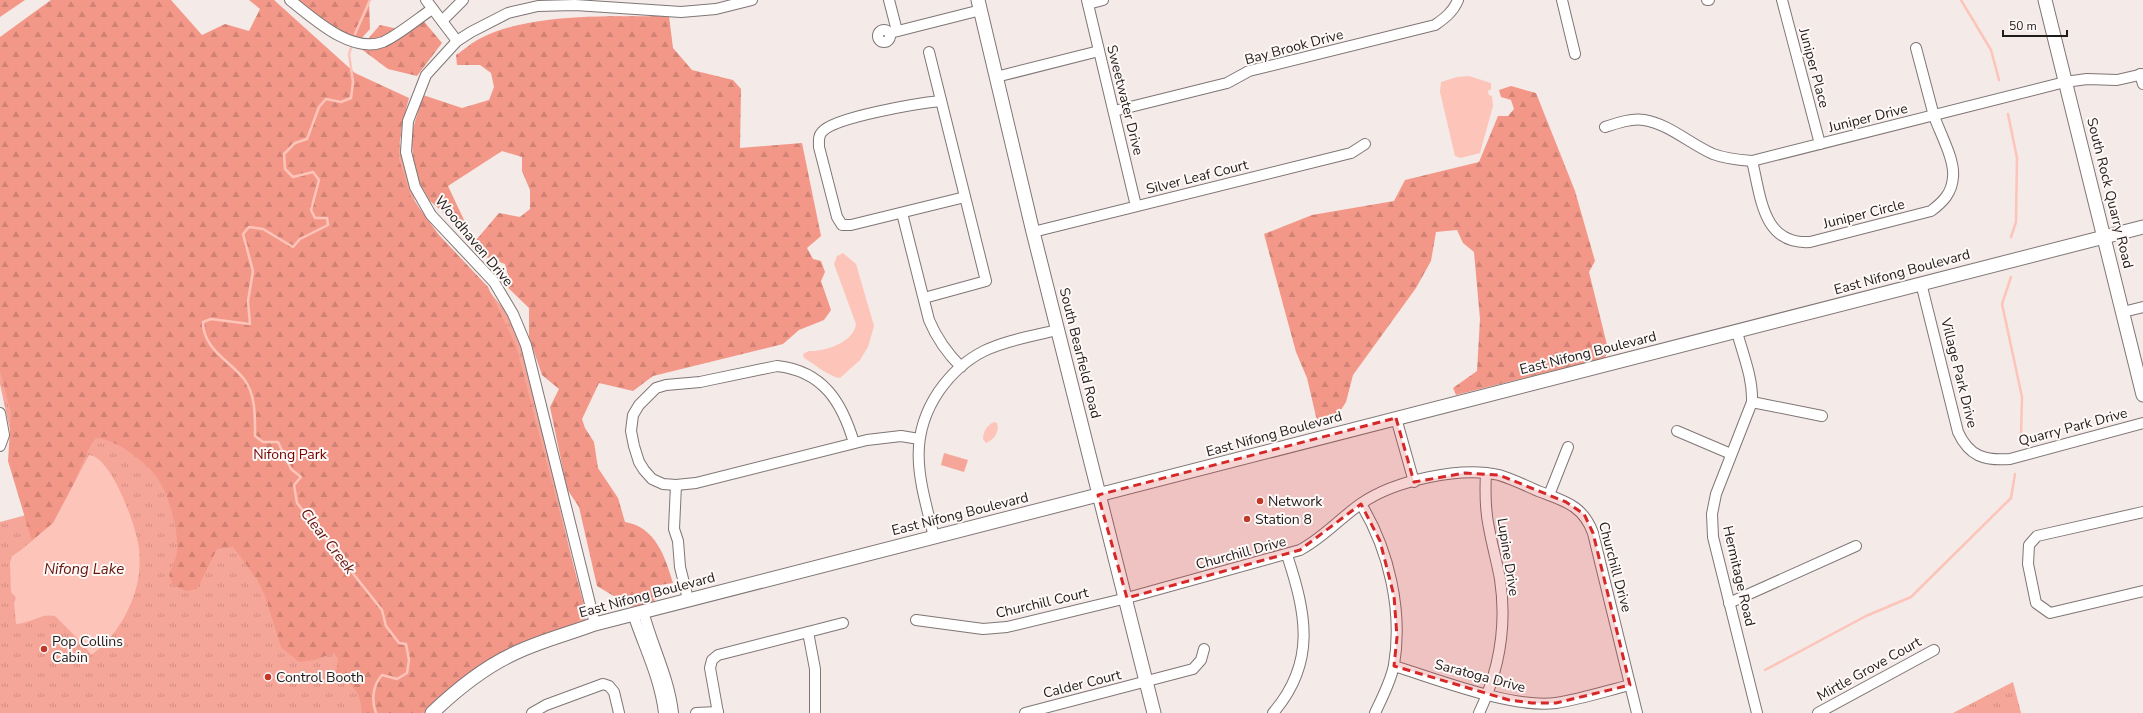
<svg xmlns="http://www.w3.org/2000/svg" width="2143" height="713" font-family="'Nunito Sans',sans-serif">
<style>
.grass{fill:url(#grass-tufts)}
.forest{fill:url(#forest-firs)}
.garden{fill:#f5a698}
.water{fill:#fdc4b9}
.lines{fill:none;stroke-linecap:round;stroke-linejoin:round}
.stream{stroke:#fdc4b9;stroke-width:2.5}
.minor-casing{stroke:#7f7675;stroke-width:12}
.tertiary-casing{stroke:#7f7675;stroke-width:15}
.minor{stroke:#fff;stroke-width:10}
.tertiary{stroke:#fff;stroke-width:13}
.marked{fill:#d62828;fill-opacity:0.2;stroke:#d62828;stroke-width:3;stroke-dasharray:8 5;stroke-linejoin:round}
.poi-dot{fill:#c33726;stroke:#fef8f7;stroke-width:1.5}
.labels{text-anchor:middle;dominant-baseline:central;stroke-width:4;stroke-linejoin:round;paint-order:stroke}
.street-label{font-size:14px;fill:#1f1c1b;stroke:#fef8f7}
.park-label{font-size:14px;fill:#730100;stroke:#fef8f7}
.poi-label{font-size:14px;fill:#1f1c1b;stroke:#fef8f7;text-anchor:start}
.water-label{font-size:15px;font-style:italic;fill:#64140b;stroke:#fef8f7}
</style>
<defs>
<pattern id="grass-tufts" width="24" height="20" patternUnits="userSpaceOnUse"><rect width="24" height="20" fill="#f5a698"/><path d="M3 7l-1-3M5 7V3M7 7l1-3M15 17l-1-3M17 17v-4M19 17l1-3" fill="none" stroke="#d28e82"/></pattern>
<pattern id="forest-firs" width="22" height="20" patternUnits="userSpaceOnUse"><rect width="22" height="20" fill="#f39888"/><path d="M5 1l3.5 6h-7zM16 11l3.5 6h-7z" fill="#d08275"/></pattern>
</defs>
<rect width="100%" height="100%" fill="#f4eae8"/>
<g class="grass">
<path d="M408,132l-10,6 17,63 21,34 42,43 26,31 12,22 15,51 55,238 -82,31 -79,62h-425v-191l45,-12 -33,-70 -12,-56v-141z"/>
<path d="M2013,682l8,31h-68z"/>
</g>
<g class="forest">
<path d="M0,0h25l-25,17z"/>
<path d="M51,0h120l31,35 23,-11 24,7 11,-22 -11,-9h25l81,73 54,25 -7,27 -4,31 13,41 28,38 49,52 28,59 70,267c-14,19 -47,21 -68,31 -35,18 -69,41 -96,69h-60c-1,-20 -9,-29 -26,-40l2,-14 -4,-6 -20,7 -15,2 -18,-15 -16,-51 -8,-17 -24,-32 -16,2 -20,40 -11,2 -13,-6 -4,-10c3,-7 7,-16 8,-23 2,-18 -7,-53 -16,-68 -9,-18 -45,-46 -65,-46l-5,6 -24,55 -14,24 -21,18 -24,-80 3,-48 -11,-42v-334z"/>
<path d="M297,0h72l1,29 -11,12 -31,-12z"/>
<path d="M669,16l4,32 19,22 41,10 8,9 -1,59 62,-5 19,93 -14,12 6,11 8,2 4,11 -4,9 10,29 -7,10 -25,10 -16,14 -130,32 -20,15 -34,-8 -17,36 3,9 9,14 4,26 20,30 7,24c31,5 40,35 48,61l-13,2 -1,9 -6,9 -21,4 -35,-21 -18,-79 -12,-18 -17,-82 9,-18 -17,-14 -13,-38v-29l-27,-26 6,-7 -3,-11 -22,-8 -12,-10 28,-33 21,4 10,-8v-19l-8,-19v-14l-20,-6 -54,35 16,34 -3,6 -6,-3 -25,-22 -15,-26 -4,-40 12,-40 39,13 27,-8 5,-13 -3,-14 -11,-8h-23l-1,-10c8,-5 16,-13 25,-17 52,-26 130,-21 188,-22z"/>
<path d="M422,19l20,24 -25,33 -29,-7 -28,-21 20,-23 23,5z"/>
<path d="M1511,86l25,7 39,98 20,70 -6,11 19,77 -3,9 -149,37 -3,-7 24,-17 3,-52 -6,-67 -11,-9 -6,-13 -21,2 -5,29 -15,27 -63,87 -7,27 -7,11 -21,12 -11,-47 -11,-26 -32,-118 48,-19 82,-14 11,-21 74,-18 19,-46h10l6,-7 -3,-9 -10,-3 -2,-7z"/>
</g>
<path class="garden" d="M944,453l24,7 -4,12 -23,-7z"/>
<g class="water">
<path d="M1469,76l22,7v6l-3,2 1,4 3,1 1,10 -13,47 -19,5 -6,-2 -15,-64 1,-10 16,-5z"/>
<path d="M843,253l13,11 18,62 -6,21 -8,13 -20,18c-9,0 -27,-15 -36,-20l-1,-4 6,-3c16,1 45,-9 47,-27l-22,-60 3,-8z"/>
<path d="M994,422l3,1c3,8 -3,17 -11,20l-3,-4c0,-7 4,-14 11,-17z"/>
<path d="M89,455c22,1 46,69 49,88 2,9 2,20 1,30 -3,29 -23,66 -48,82l-7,-10 -29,-29c-13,-3 -24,7 -39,8l-2,-21 2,-5 -5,-6 -1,-29 2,-7 9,-6 32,-27z"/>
</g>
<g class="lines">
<g class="stream">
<path d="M1961,0l30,50 8,30"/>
<path d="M355,34l15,-34"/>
<path d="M351,48l-2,6 4,28 -2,16 -10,4 -15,-3 -7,8 -12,32 -12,4 -11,11 1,15 8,8 20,-5 6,8 -8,30 4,8h12l1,7 -28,14 -7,8 -30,-18 -14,-2 -6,7 10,37 -5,30 2,23 -39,-5 -8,3c0,27 26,38 41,57 12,15 11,39 11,57l8,6h15l13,27 10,8 -7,8 3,18 85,107 4,16 13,17 7,1 3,16 -2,13 -10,6 -15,-4c-9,10 -11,25 -6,38"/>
<path d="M2008,114l9,44 -1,64 -5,15"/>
<path d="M2011,277l-9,27 20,93 -1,41"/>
<path d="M1765,670l101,-54 45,-19 100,-99 4,-24"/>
</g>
<g class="minor-casing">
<g id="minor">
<path d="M290,0c23,18 61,54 93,42 14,-6 36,-24 49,-33"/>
<path d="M426,0l31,41"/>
<path d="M889,0l8,31"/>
<path d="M1087,0l49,206"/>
<path d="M1562,0l13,54"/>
<path d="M1707,0h2"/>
<path d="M1782,0l38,144"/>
<path d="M1088,4l15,-4"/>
<path d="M442,21l21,-21"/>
<circle cx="884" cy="36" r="6"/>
<path d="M890,33l91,-23"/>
<path d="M2140,74l3,10"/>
<path d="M996,77l103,-26"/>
<path d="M941,101c-21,2 -107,16 -119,31 -4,4 -3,9 -3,15l18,70 5,8h9l114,-28"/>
<path d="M1114,111l113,-28 22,-12 186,-46c10,-7 18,-13 23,-25"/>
<path d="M1605,127c12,-4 27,-9 39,-7 25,4 46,24 69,34 13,5 26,6 39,7l313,-79 22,-3 30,1 26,-6"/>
<path d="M1752,161c9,35 10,84 58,81l121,-31c12,-9 21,-18 22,-34 2,-17 -13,-44 -19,-61 -6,-22 -12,-45 -18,-68"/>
<path d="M902,213l27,107c8,19 17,32 32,47"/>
<path d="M1033,232l318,-79 14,-9"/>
<path d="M1921,283l37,149c11,24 26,29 52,27l133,-36"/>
<path d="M924,298l62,-17 -57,-229"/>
<path d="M2123,312l20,-5"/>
<path d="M1737,332c6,23 16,46 15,70l-36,92 -4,20 1,23 44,176"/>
<path d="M1752,402l70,14"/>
<path d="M0,413l4,22 -4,11"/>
<path d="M1396,418l18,64"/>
<path d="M1677,431l54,23"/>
<path d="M854,443c-12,-41 -31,-72 -77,-77l-77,16 -34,3 -10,3 -17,17 -6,10 -2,16 3,15 5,16 5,8 8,9 11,5 13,1 20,-2 171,-43 34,-4 18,3"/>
<path d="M676,485l-2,44 4,12 2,26 8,32"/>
<path d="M1549,495l19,-48"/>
<path d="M1361,504c28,46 42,107 33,161 -3,16 -12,33 -19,48"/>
<path d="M2143,512l-106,24 -8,9 -1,19 8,39 14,10 93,-22"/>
<path d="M934,537c-13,-54 -29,-96 5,-146 12,-17 27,-31 45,-40 23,-11 49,-15 73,-21"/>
<path d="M1729,603l127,-57"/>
<path d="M643,611c9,35 26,66 30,102"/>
<path d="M633,614c11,33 27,64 31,99"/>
<path d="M916,620l67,9 24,-2 120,-29 173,-48c23,-12 40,-32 62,-47 32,-22 98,-37 137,-28 13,4 26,10 39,16 26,10 45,14 55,42l44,180"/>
<path d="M595,624l-69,-279 -13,-31 -19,-32 -63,-67 -16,-28 -9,-35 2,-31 18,-46 31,-34 14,-9 37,-19 30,-7 37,-1 106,7 35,-3 36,-9"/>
<path d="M808,632l35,-9"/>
<path d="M1394,666c43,13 119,43 162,37 25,-4 50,-12 74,-18"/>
<path d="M532,713l14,-8 57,-21 6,2 5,6 5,21"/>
<path d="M696,713l22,-1"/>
<path d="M718,713l-8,-45 2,-8 6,-5 90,-23 7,37v44"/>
<path d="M1025,713l168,-44 8,-9 3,-11"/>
<path d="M1273,713c44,-51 33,-100 14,-158"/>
<path d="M1479,713c20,-42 28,-88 21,-134 -3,-17 -8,-34 -11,-51 -4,-18 -4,-36 -3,-55"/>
<path d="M1818,713l116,-63"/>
</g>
</g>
<g class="tertiary-casing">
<g id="tertiary">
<path d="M978,0l55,232 121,481"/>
<path d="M2045,0l98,395"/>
<path d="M432,713c22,-21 52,-45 79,-58 25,-13 57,-21 84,-31l1548,-397"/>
</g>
</g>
<use href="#minor" class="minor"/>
<use href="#tertiary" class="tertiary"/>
</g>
<path class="marked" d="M1396,418l18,64 51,-9 34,2 67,27 18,12 9,19 37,152 -74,18h-24l-23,-3 -115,-34 3,-29 -3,-41 -14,-55 -19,-37 -61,46 -173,48 -29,-103z"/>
<g class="poi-dot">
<circle cx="1260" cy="501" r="4"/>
<circle cx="1247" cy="519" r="4"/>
<circle cx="44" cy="649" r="4"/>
<circle cx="268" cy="677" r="4"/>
</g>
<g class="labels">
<g class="street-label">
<text transform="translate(1294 47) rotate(-15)">Bay Brook Drive</text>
<text transform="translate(1814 68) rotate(75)">Juniper Place</text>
<text transform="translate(1125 100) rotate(76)">Sweetwater Drive</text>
<text transform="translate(1868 118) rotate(-14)">Juniper Drive</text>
<text transform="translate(1197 177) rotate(-14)">Silver Leaf Court</text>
<text transform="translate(2110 193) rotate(76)">South Rock Quarry Road</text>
<text transform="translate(1864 214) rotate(-14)">Juniper Circle</text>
<text transform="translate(474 241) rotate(50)">Woodhaven Drive</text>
<text transform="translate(1902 272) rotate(-15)">East Nifong Boulevard</text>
<text transform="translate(1080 353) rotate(76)">South Bearfield Road</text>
<text transform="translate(1588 353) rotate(-14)">East Nifong Boulevard</text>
<text transform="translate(1959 373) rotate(76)">Village Park Drive</text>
<text transform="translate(2073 427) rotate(-15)">Quarry Park Drive</text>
<text transform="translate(1274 434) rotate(-15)">East Nifong Boulevard</text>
<text transform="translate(960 514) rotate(-14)">East Nifong Boulevard</text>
<text transform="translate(1241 553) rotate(-15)">Churchill Drive</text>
<text transform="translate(1508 557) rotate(81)">Lupine Drive</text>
<text transform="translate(1615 567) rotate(75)">Churchill Drive</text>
<text transform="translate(1739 576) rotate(77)">Hermitage Road</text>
<text transform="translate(647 595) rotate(-15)">East Nifong Boulevard</text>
<text transform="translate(1042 603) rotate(-13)">Churchill Court</text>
<text transform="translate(1869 669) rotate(-29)">Mirtle Grove Court</text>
<text transform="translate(1480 676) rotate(15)">Saratoga Drive</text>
<text transform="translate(1082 684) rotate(-14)">Calder Court</text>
</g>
<g class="park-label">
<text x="290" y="454">Nifong Park</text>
</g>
<g class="poi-label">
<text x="1268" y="501">Network</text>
<text x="1255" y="519">Station 8</text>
<text x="52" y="641">Pop Collins<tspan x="52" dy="16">Cabin</tspan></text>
<text x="276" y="677">Control Booth</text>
</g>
<g class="water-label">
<text transform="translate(328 541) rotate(52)">Clear Creek</text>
<text x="84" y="569">Nifong Lake</text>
</g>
</g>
<path d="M2003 30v6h64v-6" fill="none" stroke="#1f1c1b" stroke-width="2"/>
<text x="2009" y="30" font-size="12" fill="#1f1c1b" stroke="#fef8f7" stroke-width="3" paint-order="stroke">50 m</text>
</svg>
